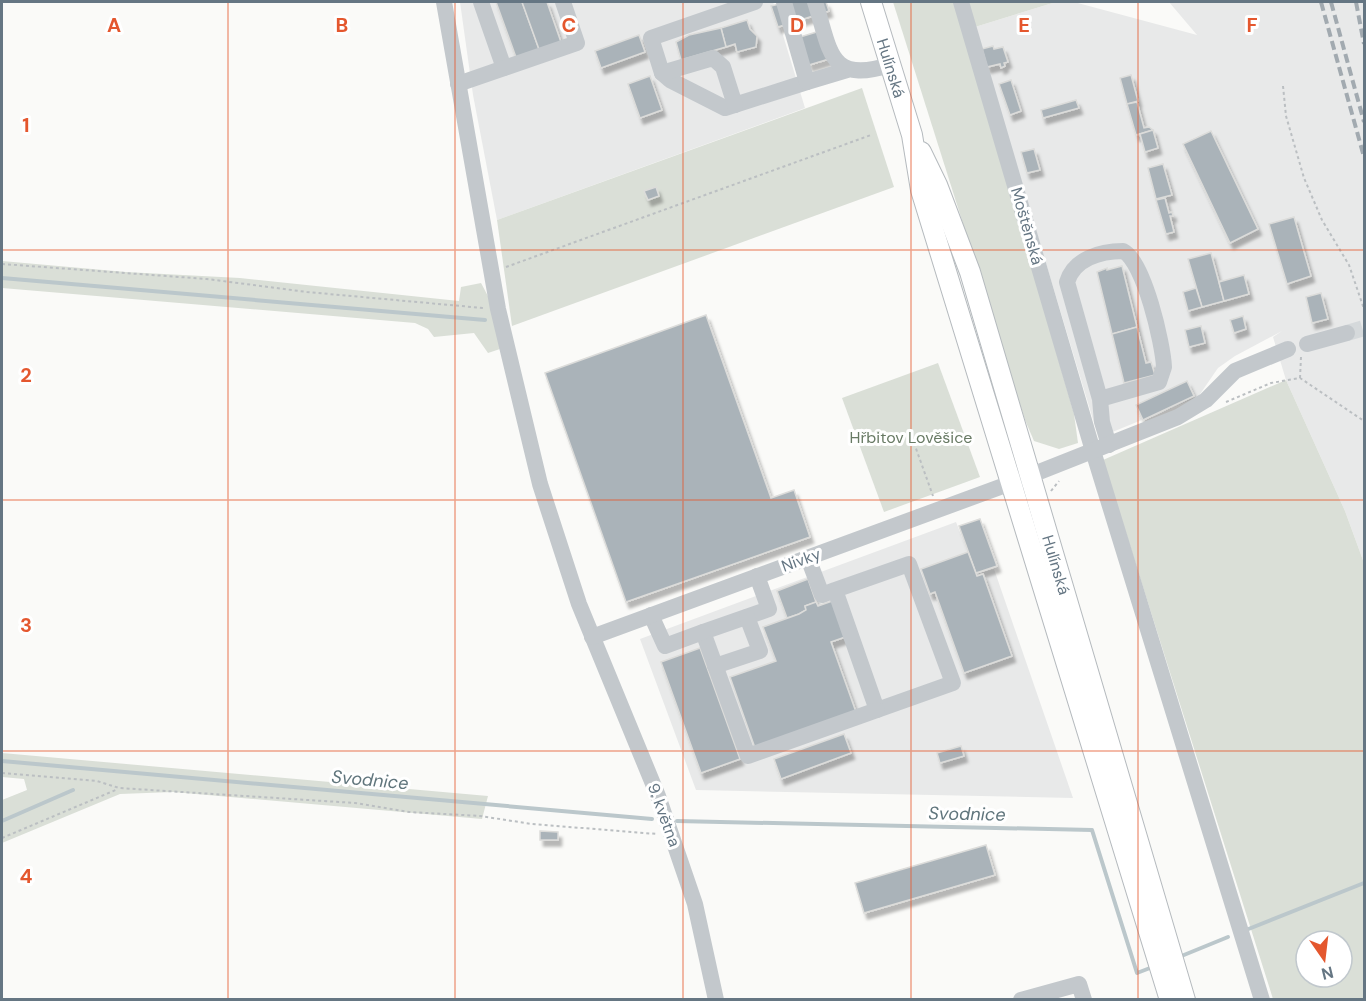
<svg xmlns="http://www.w3.org/2000/svg" width="1366" height="1001" font-family="'DM Sans',sans-serif">
<style>
.built{fill:#e8e9e9}
.green{fill:#dadfd7;fill-rule:evenodd}
.lines{fill:none;stroke-linecap:round;stroke-linejoin:round}
.stream{stroke:#bbc7cb;stroke-width:4}
.building{fill:#aab3b9;stroke:#dcdcda;stroke-width:1.5;filter:url(#shadow)}
.minor-tunnel{stroke:#d5d9db;stroke-width:16;stroke-dasharray:16 8;stroke-linecap:butt}
.major-casing{stroke:#b5babe;stroke-width:22}
.path{stroke:#bbbfc2;stroke-width:2;stroke-dasharray:3 3;stroke-linecap:butt}
.minor{stroke:#c3c8cc;stroke-width:16}
.major{stroke:#fff;stroke-width:20}
.rail{stroke:#a2aab0;stroke-width:4;stroke-dasharray:9 4.5;stroke-linecap:butt}
.grid{fill:none;stroke:#e4572e;stroke-width:1.5;stroke-opacity:0.55}
.labels{text-anchor:middle;dominant-baseline:central;stroke-width:6;stroke-linejoin:round;paint-order:stroke}
.street-label{font-size:16px;fill:#657683;stroke:#fff}
.park-label{font-size:16px;fill:#687a64;stroke:#fff}
.water-label{font-size:18px;font-style:italic;fill:#60757c;stroke:#fff}
.grid-label{font-size:20px;text-anchor:middle;font-weight:bold;fill:#e4572e;stroke:#fff;stroke-width:6;stroke-linejoin:round;paint-order:stroke}
</style>
<defs>
<filter id="shadow"><feDropShadow dx="3.5" dy="6" stdDeviation="1.5" flood-color="#0004"/></filter>
</defs>
<rect width="100%" height="100%" fill="#fafaf8"/>
<g class="built">
<path d="M460,2h313l32,106 -308,112 -24,-125z"/>
<path d="M1056,2h18l123,33 -28,-33h195v561l-19,-52 -59,-131 -13,-43 9,-6 -47,25 -17,12 -20,29 -93,38 -11,-12 -119,-396z"/>
<path d="M956,522l21,52 17,-5 79,229 -377,-8 -56,-151z"/>
</g>
<g class="green">
<path d="M893,2h63l118,412 4,29 -19,6 -25,-8 -9,-21z"/>
<path d="M967,2h89l-81,25z"/>
<path d="M862,88l32,99 -382,139 -15,-106z"/>
<path d="M2,261l124,11 114,6 219,23 2,-14 20,-4 8,15 11,51 -12,4 -14,-20 -40,4 -6,-8 -13,-6 -413,-35z"/>
<path d="M938,363l42,114 -96,35 -42,-114z"/>
<path d="M1286,380l59,131 19,52v436h-91l-170,-539zM1306,941h36v36h-36z"/>
<path d="M2,753l486,43 -6,23 -309,-27 -53,2 -118,49v-43l25,-10 -3,-11 -22,-2z"/>
</g>
<g class="lines">
<g class="stream">
<path d="M2,278l483,42"/>
<path d="M2,761l650,58"/>
<path d="M2,821l71,-31"/>
<path d="M677,821l415,9 45,143 13,-5"/>
<path d="M1246,930l118,-47"/>
<path d="M1179,957l49,-20"/>
</g>
</g>
<g class="building">
<path d="M496,2h26l18,50 -23,8z"/>
<path d="M522,2h25l15,43 -22,7z"/>
<path d="M787,2h39l3,9 -51,16 -7,-21z"/>
<path d="M747,20l3,9 7,7 -1,11 -19,5 -2,-8 -9,3 -5,-19z"/>
<path d="M721,28l5,19 -45,13 -5,-18 13,-7z"/>
<path d="M820,31l9,28 -20,6 -9,-28z"/>
<path d="M639,35l6,17 -44,16 -6,-17z"/>
<path d="M993,46l1,3 9,-2 5,15 -4,1 1,3 -4,2 -1,-4 -13,3 -5,-18z"/>
<path d="M1131,75l7,26 -11,3 -7,-26z"/>
<path d="M650,76l12,34 -22,8 -12,-34z"/>
<path d="M1011,80l10,31 -11,4 -11,-31z"/>
<path d="M1076,100l3,8 -36,10 -2,-8z"/>
<path d="M1137,102l7,26 5,-1 4,3 -17,5 -9,-31z"/>
<path d="M1153,130l5,18 -13,4 -5,-18z"/>
<path d="M1211,131l47,98 -28,14 -47,-99z"/>
<path d="M1034,149l6,21 -13,3 -6,-21z"/>
<path d="M1163,164l9,31 -16,4 -8,-31z"/>
<path d="M656,187l3,9 -11,4 -4,-9z"/>
<path d="M1165,198l4,15 3,-1 1,4h-3l4,16 -8,2 -10,-34z"/>
<path d="M1294,217l17,59 -24,8 -18,-60z"/>
<path d="M1211,253l13,48 -22,6 -14,-48z"/>
<path d="M1122,266l15,61 -25,7 -15,-62 10,-4v2z"/>
<path d="M1244,275l5,19 -25,7 -5,-19z"/>
<path d="M1196,288l6,19 -14,4 -5,-19z"/>
<path d="M1321,293l7,26 -16,4 -6,-26z"/>
<path d="M706,315l65,183 23,-8 16,47 -184,65 -81,-229z"/>
<path d="M1243,316l3,13 -12,4 -4,-13z"/>
<path d="M1201,326l4,17 -16,4 -4,-17z"/>
<path d="M1137,327l9,36 5,-1 4,13 -31,8 -12,-49z"/>
<path d="M1187,381l7,15 -51,24 -7,-15z"/>
<path d="M980,519l17,47 -21,7 -17,-47z"/>
<path d="M968,552l9,24 6,-2 29,82 -48,17 -29,-81 -5,2 -9,-25z"/>
<path d="M808,579l8,23 -11,4 1,4 -7,4 -12,4 -10,-27z"/>
<path d="M835,600l13,36 -17,6 25,70 -101,36 -25,-71 46,-16 -13,-34 36,-13 7,-4 -1,-4 11,-4 2,4z"/>
<path d="M700,648l40,111 -39,14 -40,-111z"/>
<path d="M844,734l7,19 -70,26 -7,-20z"/>
<path d="M961,746l3,10 -24,7 -3,-10z"/>
<path d="M540,831l18,1v8h-18z"/>
<path d="M986,845l9,30 -131,38 -9,-30z"/>
</g>
<g class="lines">
<path class="minor-tunnel" d="M1347,333l17,-5"/>
<g class="major-casing">
<g id="major">
<path id="s1" d="M871,2l41,133 9,55 249,810"/>
<path id="s2" d="M921,152l16,33 33,87 215,728"/>
</g>
</g>
<g class="path">
<path d="M1283,86l3,30 18,62 18,42 27,45 15,44"/>
<path d="M2,264l205,15 100,13 176,16"/>
<path d="M506,267l365,-132"/>
<path d="M1300,378l1,-21"/>
<path d="M1226,402l45,-19 29,-5 64,43"/>
<path d="M914,443l19,53"/>
<path d="M1051,491l8,-10"/>
<path d="M2,773l95,8 22,7 236,15 54,9 71,4 52,8 125,10"/>
<path d="M2,838l116,-49"/>
</g>
<g class="minor">
<path d="M444,2l54,307 42,175 39,120 79,192 37,108 21,96"/>
<path d="M481,2l23,66"/>
<path d="M755,2l-104,36 11,35 8,7 55,28 82,-26"/>
<path d="M784,2l23,80 40,-12"/>
<path d="M815,2c16,49 13,82 75,63"/>
<path d="M961,2l132,449 169,549"/>
<path d="M662,73l51,-15 10,9 12,38"/>
<path d="M458,84l119,-41 -14,-41"/>
<path d="M1307,344l40,-11"/>
<path d="M1100,399l59,-17 5,-15c-1,-23 -20,-106 -41,-116 -23,0 -49,8 -56,31l33,117 2,23 7,23"/>
<path d="M808,558l14,37 13,-5 74,-26 44,119 -76,27 -42,-120"/>
<path d="M757,576l12,33 -66,23 45,124 129,-46"/>
<path d="M651,615l14,31 38,-14"/>
<path d="M592,637l419,-154 167,-66 28,-17 29,-29 53,-22"/>
<path d="M715,666l45,-15 -13,-34"/>
<path d="M1021,1000l58,-16 5,16"/>
</g>
<use href="#major" class="major"/>
<g class="rail">
<path d="M1321,2l43,155"/>
<path d="M1331,2l33,120"/>
<path d="M1356,2l8,42"/>
</g>
</g>
<path class="grid" d="M228,2v998M455,2v998M683,2v998M911,2v998M1138,2v998M2,250h1362M2,500h1362M2,751h1362"/>
<g class="labels">
<g class="street-label">
<text stroke="none"><textPath href="#s1" startOffset="69">Hulínská</textPath></text>
<text transform="translate(1027 226) rotate(74)">Moštěnská</text>
<text transform="translate(801 560) rotate(-20)">Nivky</text>
<text stroke="none"><textPath href="#s2" startOffset="435">Hulínská</textPath></text>
<text transform="translate(664 815) rotate(70)">9. května</text>
</g>
<g class="park-label">
<text x="911" y="437">Hřbitov Lověšice</text>
</g>
<g class="water-label">
<text transform="translate(370 780) rotate(5)">Svodnice</text>
<text transform="translate(967 814) rotate(1)">Svodnice</text>
</g>
</g>
<g class="grid-label">
<text x="114" y="32">A</text>
<text x="342" y="32">B</text>
<text x="569" y="32">C</text>
<text x="797" y="32">D</text>
<text x="1024" y="32">E</text>
<text x="1252" y="32">F</text>
<text x="26" y="132">1</text>
<text x="26" y="382">2</text>
<text x="26" y="632">3</text>
<text x="26" y="883">4</text>
</g>
<rect width="1366" height="1001" fill="none" stroke="#657683" stroke-width="6"/>
<g transform="translate(1324 959) rotate(166)"><circle r="28" fill="#ffffff" stroke="#c1c8cd" stroke-width="1.5"/>
<path d="M0-4.5L10 22L0 15L-10 22Z" fill="#e4572e"/>
<text y="-9" font-size="16" font-weight="bold" text-anchor="middle" fill="#657683">N</text>
</g>
</svg>
